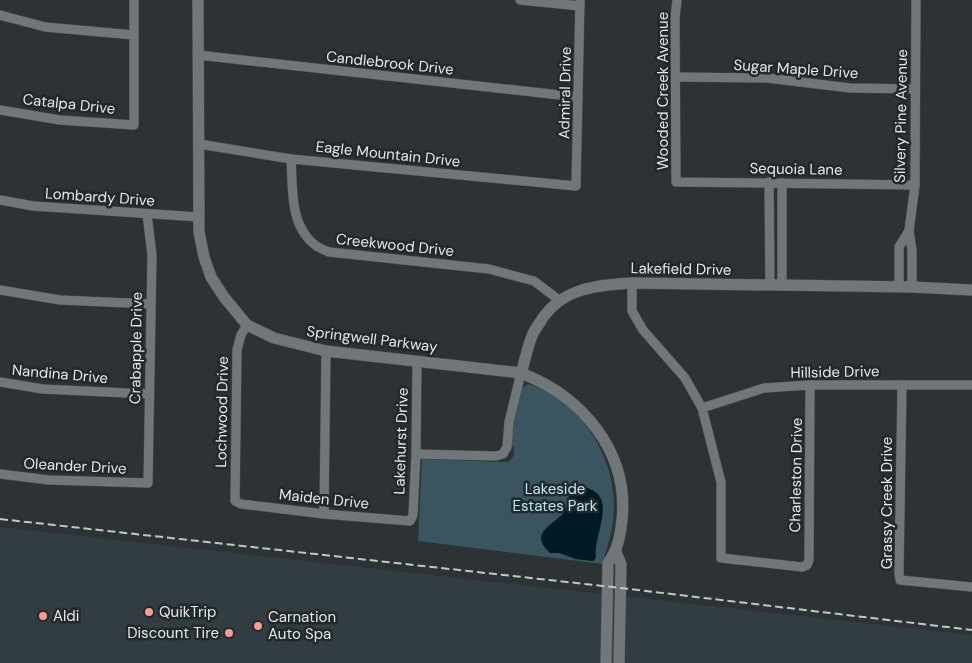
<svg xmlns="http://www.w3.org/2000/svg" width="972" height="663" font-family="'DM Sans',sans-serif">
<style>
.built{fill:#313d42}
.green{fill:#3b5560}
.water{fill:#001a24}
.lines{fill:none;stroke-linecap:round;stroke-linejoin:round}
.street-casing{stroke:#4b4f51;stroke-width:10}
.secondary-casing{stroke:#4b4f51;stroke-width:12}
.street{stroke:#717779;stroke-width:9}
.secondary{stroke:#717779;stroke-width:11}
.rail{stroke:#c3c6c8;stroke-width:2;stroke-dasharray:8 4;stroke-linecap:butt}
.poi-dot{fill:#f59d8f;stroke:#23282a;stroke-width:2}
.labels{text-anchor:middle;dominant-baseline:central;stroke-width:5;stroke-linejoin:round;paint-order:stroke}
.street-label{font-size:15px;fill:#e4e7e9;stroke:#23282a}
.park-label{font-size:15px;fill:#b6e7fa;stroke:#23282a}
.poi-label{font-size:15px;fill:#e4e7e9;stroke:#23282a;text-anchor:start}
</style>
<rect width="100%" height="100%" fill="#2d3234"/>
<path class="built" d="M0,527l972,108v28h-972z"/>
<path class="green" d="M528,384c52,16 87,71 86,124 0,19 -6,37 -12,56l-184,-23 4,-82 85,3c4,-2 7,-5 7,-9 1,-5 -2,-7 -3,-11 -2,-12 6,-39 10,-51l2,-4z"/>
<path class="water" d="M583,487c38,7 9,49 13,71l-3,3 -17,-2 -17,-6h-9c-23,-21 5,-28 14,-41 4,-6 3,-13 6,-19z"/>
<g class="lines">
<g class="street-casing">
<g id="street">
<path d="M520,0l60,6"/>
<path d="M677,0l-2,18 1,164 239,3"/>
<path d="M0,15l45,12 89,8"/>
<path d="M198,55l380,42"/>
<path d="M676,77l91,1 83,10 65,1"/>
<path d="M0,110l60,10 74,5v-125"/>
<path d="M199,144l92,15 285,27 4,-186"/>
<path d="M291,159c2,28 -2,66 24,86 4,3 9,5 14,7l160,17 45,12 25,19"/>
<path d="M769,182l1,103"/>
<path d="M782,183v102"/>
<path d="M0,200l33,6 166,11"/>
<path d="M909,231l6,-46 1,-185"/>
<path d="M632,283v28l11,19 42,48 17,30 19,74v76l81,9 5,-2 2,-5 1,-175"/>
<path d="M899,287v-40l10,-16 3,19v37"/>
<path d="M0,290l60,10 91,4"/>
<path d="M247,325l-6,10 -4,15 -2,151 6,3 83,10 86,7 3,-6 3,-61 1,-93"/>
<path d="M0,382l43,7 105,5"/>
<path d="M902,385l-3,188 1,7 72,7"/>
<path d="M702,408l62,-20 46,-3h162"/>
<path d="M416,454l80,2 7,-2 4,-7 2,-25 12,-49"/>
<path d="M0,474l49,6 99,3 4,-228 -5,-41"/>
<path d="M324,514l2,-163"/>
</g>
</g>
<g class="secondary-casing">
<g id="secondary">
<path d="M198,0l1,232 5,25 7,20 13,20 23,28 27,13 52,13 195,22c62,24 108,79 101,147 -2,17 -4,29 -14,43l-2,100"/>
<path d="M521,373c4,-12 6,-25 11,-37 2,-6 7,-11 10,-17 21,-31 55,-34 90,-36l280,4 60,3"/>
<path d="M616,552l5,12 -2,99"/>
</g>
</g>
<use href="#street" class="street"/>
<use href="#secondary" class="secondary"/>
<path class="rail" d="M0,519l621,69 351,42"/>
</g>
<g class="poi-dot">
<circle cx="149" cy="612" r="5"/>
<circle cx="43" cy="616" r="5"/>
<circle cx="258" cy="626" r="5"/>
<circle cx="229" cy="633" r="5"/>
</g>
<g class="labels">
<g class="street-label">
<text transform="translate(390 63) rotate(6)">Candlebrook Drive</text>
<text transform="translate(796 69) rotate(4)">Sugar Maple Drive</text>
<text transform="translate(663 91) rotate(-90)">Wooded Creek Avenue</text>
<text transform="translate(565 93) rotate(-89)">Admiral Drive</text>
<text transform="translate(69 104) rotate(6)">Catalpa Drive</text>
<text transform="translate(901 116) rotate(-89)">Silvery Pine Avenue</text>
<text transform="translate(388 154) rotate(6)">Eagle Mountain Drive</text>
<text transform="translate(796 169) rotate(1)">Sequoia Lane</text>
<text transform="translate(100 197) rotate(4)">Lombardy Drive</text>
<text transform="translate(395 245) rotate(6)">Creekwood Drive</text>
<text transform="translate(681 269) rotate(1)">Lakefield Drive</text>
<text transform="translate(372 339) rotate(7)">Springwell Parkway</text>
<text transform="translate(136 348) rotate(-89)">Crabapple Drive</text>
<text transform="translate(835 372) rotate(-1)">Hillside Drive</text>
<text transform="translate(60 374) rotate(5)">Nandina Drive</text>
<text transform="translate(222 412) rotate(-89)">Lochwood Drive</text>
<text transform="translate(401 441) rotate(-88)">Lakehurst Drive</text>
<text transform="translate(75 466) rotate(3)">Oleander Drive</text>
<text transform="translate(796 475) rotate(-89)">Charleston Drive</text>
<text transform="translate(324 499) rotate(6)">Maiden Drive</text>
<text transform="translate(887 503) rotate(-90)">Grassy Creek Drive</text>
</g>
<g class="park-label">
<text x="555" y="489">Lakeside<tspan x="555" dy="17">Estates Park</tspan></text>
</g>
<g class="poi-label">
<text x="159" y="612">QuikTrip</text>
<text x="53" y="616">Aldi</text>
<text x="268" y="617">Carnation<tspan x="268" dy="17">Auto Spa</tspan></text>
<text x="219" y="633" text-anchor="end">Discount Tire</text>
</g>
</g>
</svg>
